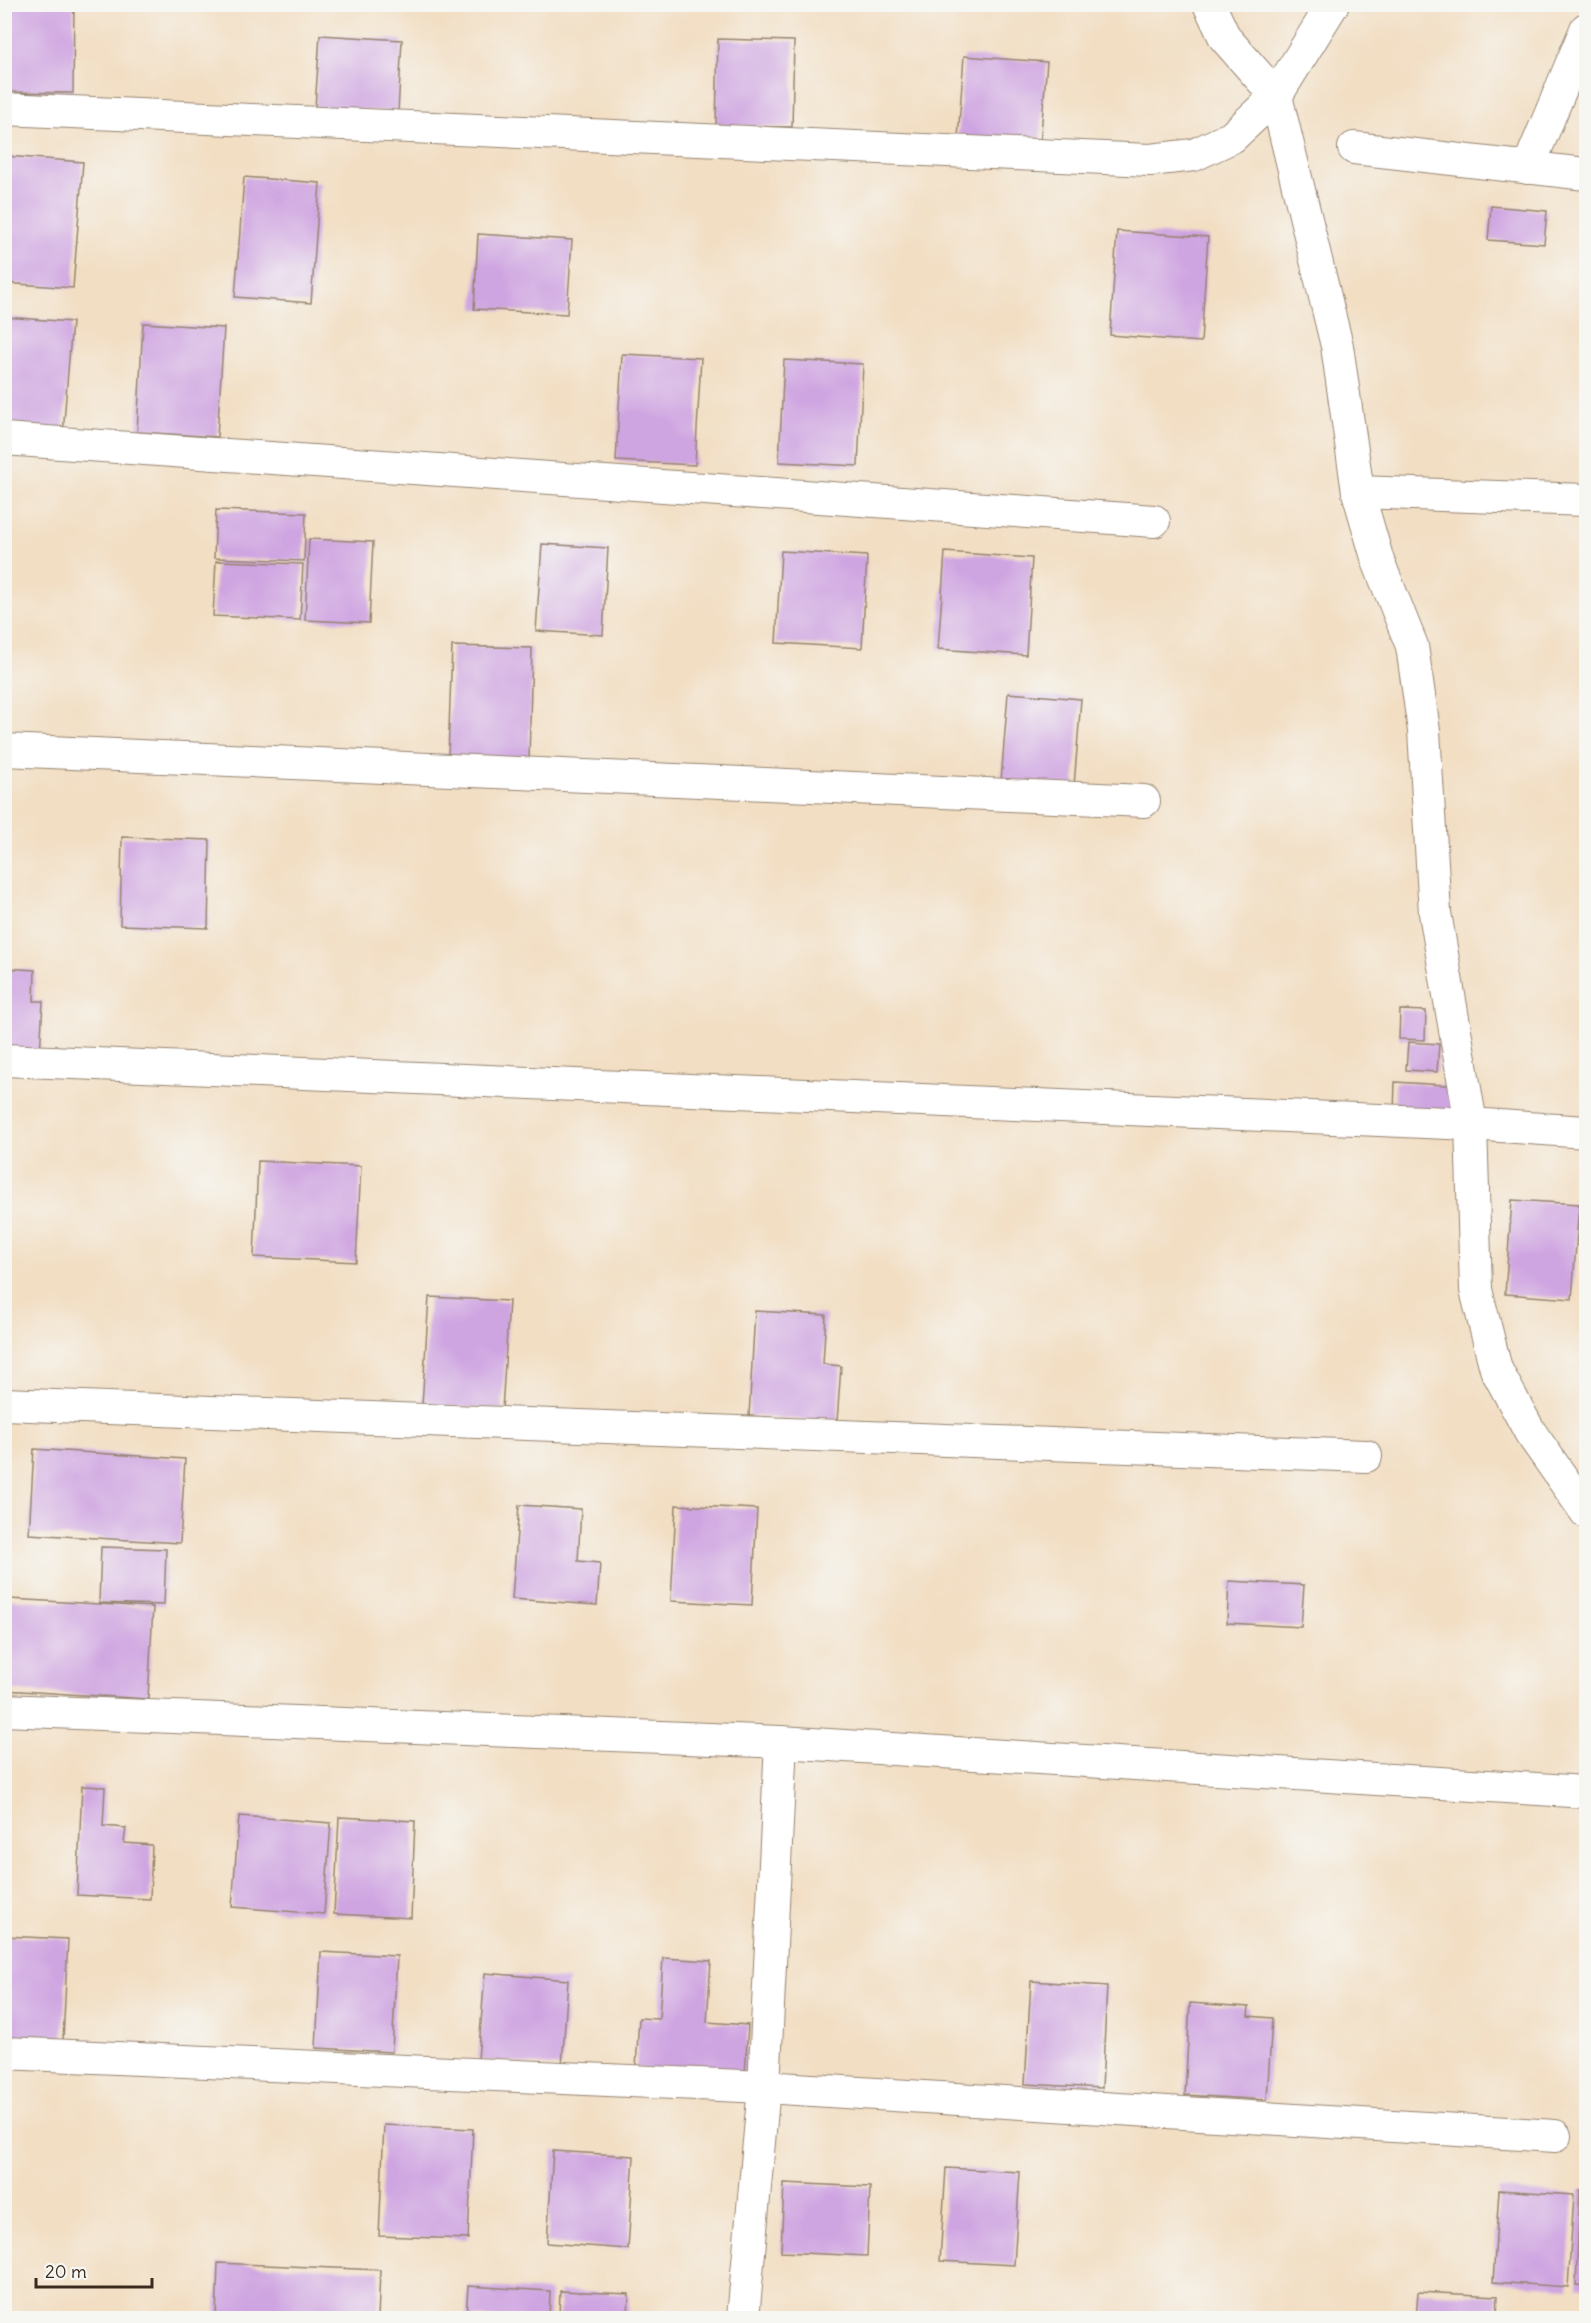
<svg xmlns="http://www.w3.org/2000/svg" width="1591" height="2323" font-family="Delius,sans-serif">
<style>
.building{fill:#cfa5e1}
.lines{fill:none;stroke-linecap:round;stroke-linejoin:round}
.street-casing{stroke:#968470;stroke-width:34}
.street{stroke:#fff;stroke-width:32}
</style>
<rect width="100%" height="100%" fill="#f6f6f2"/>
<filter id="ink" filterUnits="userSpaceOnUse"><feTurbulence type="fractalNoise" baseFrequency=".0167" numOctaves="2"/><feDisplacementMap in="SourceGraphic" scale="12" xChannelSelector="R" yChannelSelector="G"/><feConvolveMatrix kernelMatrix="1 2 1 2 8 2 1 2 1" color-interpolation-filters="sRGB"/></filter>
<filter id="wash" filterUnits="userSpaceOnUse"><feTurbulence type="fractalNoise" baseFrequency=".008" numOctaves="4" result="noise"/><feDisplacementMap in="SourceGraphic" scale="24" xChannelSelector="R" yChannelSelector="G"/><feGaussianBlur stdDeviation="1.35" result="paint"/><feColorMatrix in="noise" values="0 0 0 0 0 0 0 0 0 0 0 0 0 0 0 0 0 1.4 0 .05"/><feComposite in="paint" operator="in"/></filter>
<g filter="url(#wash)">
<rect width="100%" height="100%" fill="#f2dec3"/>
<g id="blocks">
<g class="building">
<path d="M4,4h70l-1,89 -69,-1z"/>
<path d="M320,35l82,5 -4,72 -83,-5z"/>
<path d="M718,39l76,2 -2,86 -76,-1z"/>
<path d="M964,56l83,6 -7,83 -82,-7z"/>
<path d="M6,156l77,6 -10,126 -69,-5z"/>
<path d="M244,177l76,6 -9,120 -76,-6z"/>
<path d="M1491,206l56,5 -3,33 -56,-4z"/>
<path d="M1117,231l91,6 -7,105 -91,-7z"/>
<path d="M478,234l94,6 -5,74 -93,-5z"/>
<path d="M4,317l68,5 -9,112 -59,-4z"/>
<path d="M143,323l81,5 -7,109 -80,-5z"/>
<path d="M622,354l79,4 -6,107 -79,-4z"/>
<path d="M784,360l79,4 -5,102 -79,-4z"/>
<path d="M216,510l90,3 -2,48 -90,-3z"/>
<path d="M309,539l64,3 -4,81 -64,-3z"/>
<path d="M542,544l66,4 -5,87 -67,-4z"/>
<path d="M781,551l86,5 -5,92 -86,-5z"/>
<path d="M945,552l87,6 -6,97 -88,-6z"/>
<path d="M216,561l87,3 -3,56 -87,-4z"/>
<path d="M452,646l80,2 -3,112 -81,-3z"/>
<path d="M1008,693l73,6 -7,87 -73,-5z"/>
<path d="M122,837l88,3 -2,88 -88,-3z"/>
<path d="M4,968l31,2 -1,31h9l-3,54 -36,-2z"/>
<path d="M1400,1010l26,1 -1,29 -26,-1z"/>
<path d="M1408,1042l31,2 -2,28 -31,-2z"/>
<path d="M1395,1082l65,4 -1,31 -65,-3z"/>
<path d="M258,1161l103,5 -5,96 -102,-5z"/>
<path d="M1512,1200l67,4 -7,95 -67,-5z"/>
<path d="M429,1297l80,4 -7,109 -80,-5z"/>
<path d="M755,1311l71,4 -3,49 18,2 -4,56 -88,-6z"/>
<path d="M34,1449l151,10 -5,84 -151,-9z"/>
<path d="M519,1505l62,4 -3,52 22,2 -3,42 -85,-6z"/>
<path d="M676,1505l81,4 -5,96 -81,-4z"/>
<path d="M101,1547l65,2 -2,56 -65,-2z"/>
<path d="M1229,1581l75,4 -3,42 -74,-4z"/>
<path d="M9,1599l144,8 -5,92 -144,-9z"/>
<path d="M82,1786l23,1 -2,39 23,2 -2,15 28,2 -2,54 -73,-4z"/>
<path d="M239,1816l92,7 -7,91 -92,-7z"/>
<path d="M339,1817l76,4 -4,97 -77,-4z"/>
<path d="M4,1936l64,3 -5,101 -59,-3z"/>
<path d="M321,1952l76,4 -5,96 -76,-4z"/>
<path d="M663,1958l48,3 -4,61 41,3 -3,50 -109,-7 3,-50 20,1z"/>
<path d="M485,1973l83,7 -6,87 -84,-7z"/>
<path d="M1031,1981l76,5 -5,102 -77,-4z"/>
<path d="M1190,2003l59,4 -1,9 24,2 -5,82 -82,-5z"/>
<path d="M384,2125l89,4 -5,110 -89,-3z"/>
<path d="M553,2151l81,5 -6,93 -81,-6z"/>
<path d="M946,2168l74,4 -6,93 -74,-4z"/>
<path d="M784,2183l86,4 -3,69 -86,-4z"/>
<path d="M1499,2190l75,5 -6,92 -75,-5z"/>
<path d="M1580,2190h6v97l-10,-1z"/>
<path d="M218,2263l162,7 -2,48h-162z"/>
<path d="M468,2286l82,5 -1,27h-83z"/>
<path d="M560,2291l69,3 -1,24h-69z"/>
<path d="M1418,2292l80,4 -1,22h-81z"/>
</g>
</g>
</g>
<g filter="url(#ink)">
<use href="#blocks" fill-opacity="0" stroke="#968470" stroke-width="1.5"/>
<g class="lines">
<g class="street-casing">
<g id="street">
<path d="M1209,4l16,34 51,58 61,250 21,146 20,69 34,85 12,85 11,182 36,211 5,166 20,79 34,63 56,80"/>
<path d="M4,109l1146,51 44,-5 38,-18 44,-41 57,-92"/>
<path d="M1354,148l232,26"/>
<path d="M1528,168l58,-139"/>
<path d="M4,439l1150,82"/>
<path d="M1358,492l228,8"/>
<path d="M4,750l1140,51"/>
<path d="M4,1060l1467,64 115,8"/>
<path d="M4,1404l1362,52"/>
<path d="M4,1710l777,32 805,50"/>
<path d="M4,2053l760,34 791,49"/>
<path d="M743,2318l21,-231 17,-345"/>
</g>
</g>
<use href="#street" class="street"/>
</g>
</g>
<rect width="1591" height="2323" fill="none" stroke="#f6f6f2" stroke-width="24"/>
<path d="M36 2278v9h116v-9" fill="none" stroke="#3b2a1e" stroke-width="3"/>
<text x="45" y="2278" font-size="18" fill="#3b2a1e" stroke="#f6f6f2" stroke-width="4.5" paint-order="stroke">20 m</text>
</svg>
